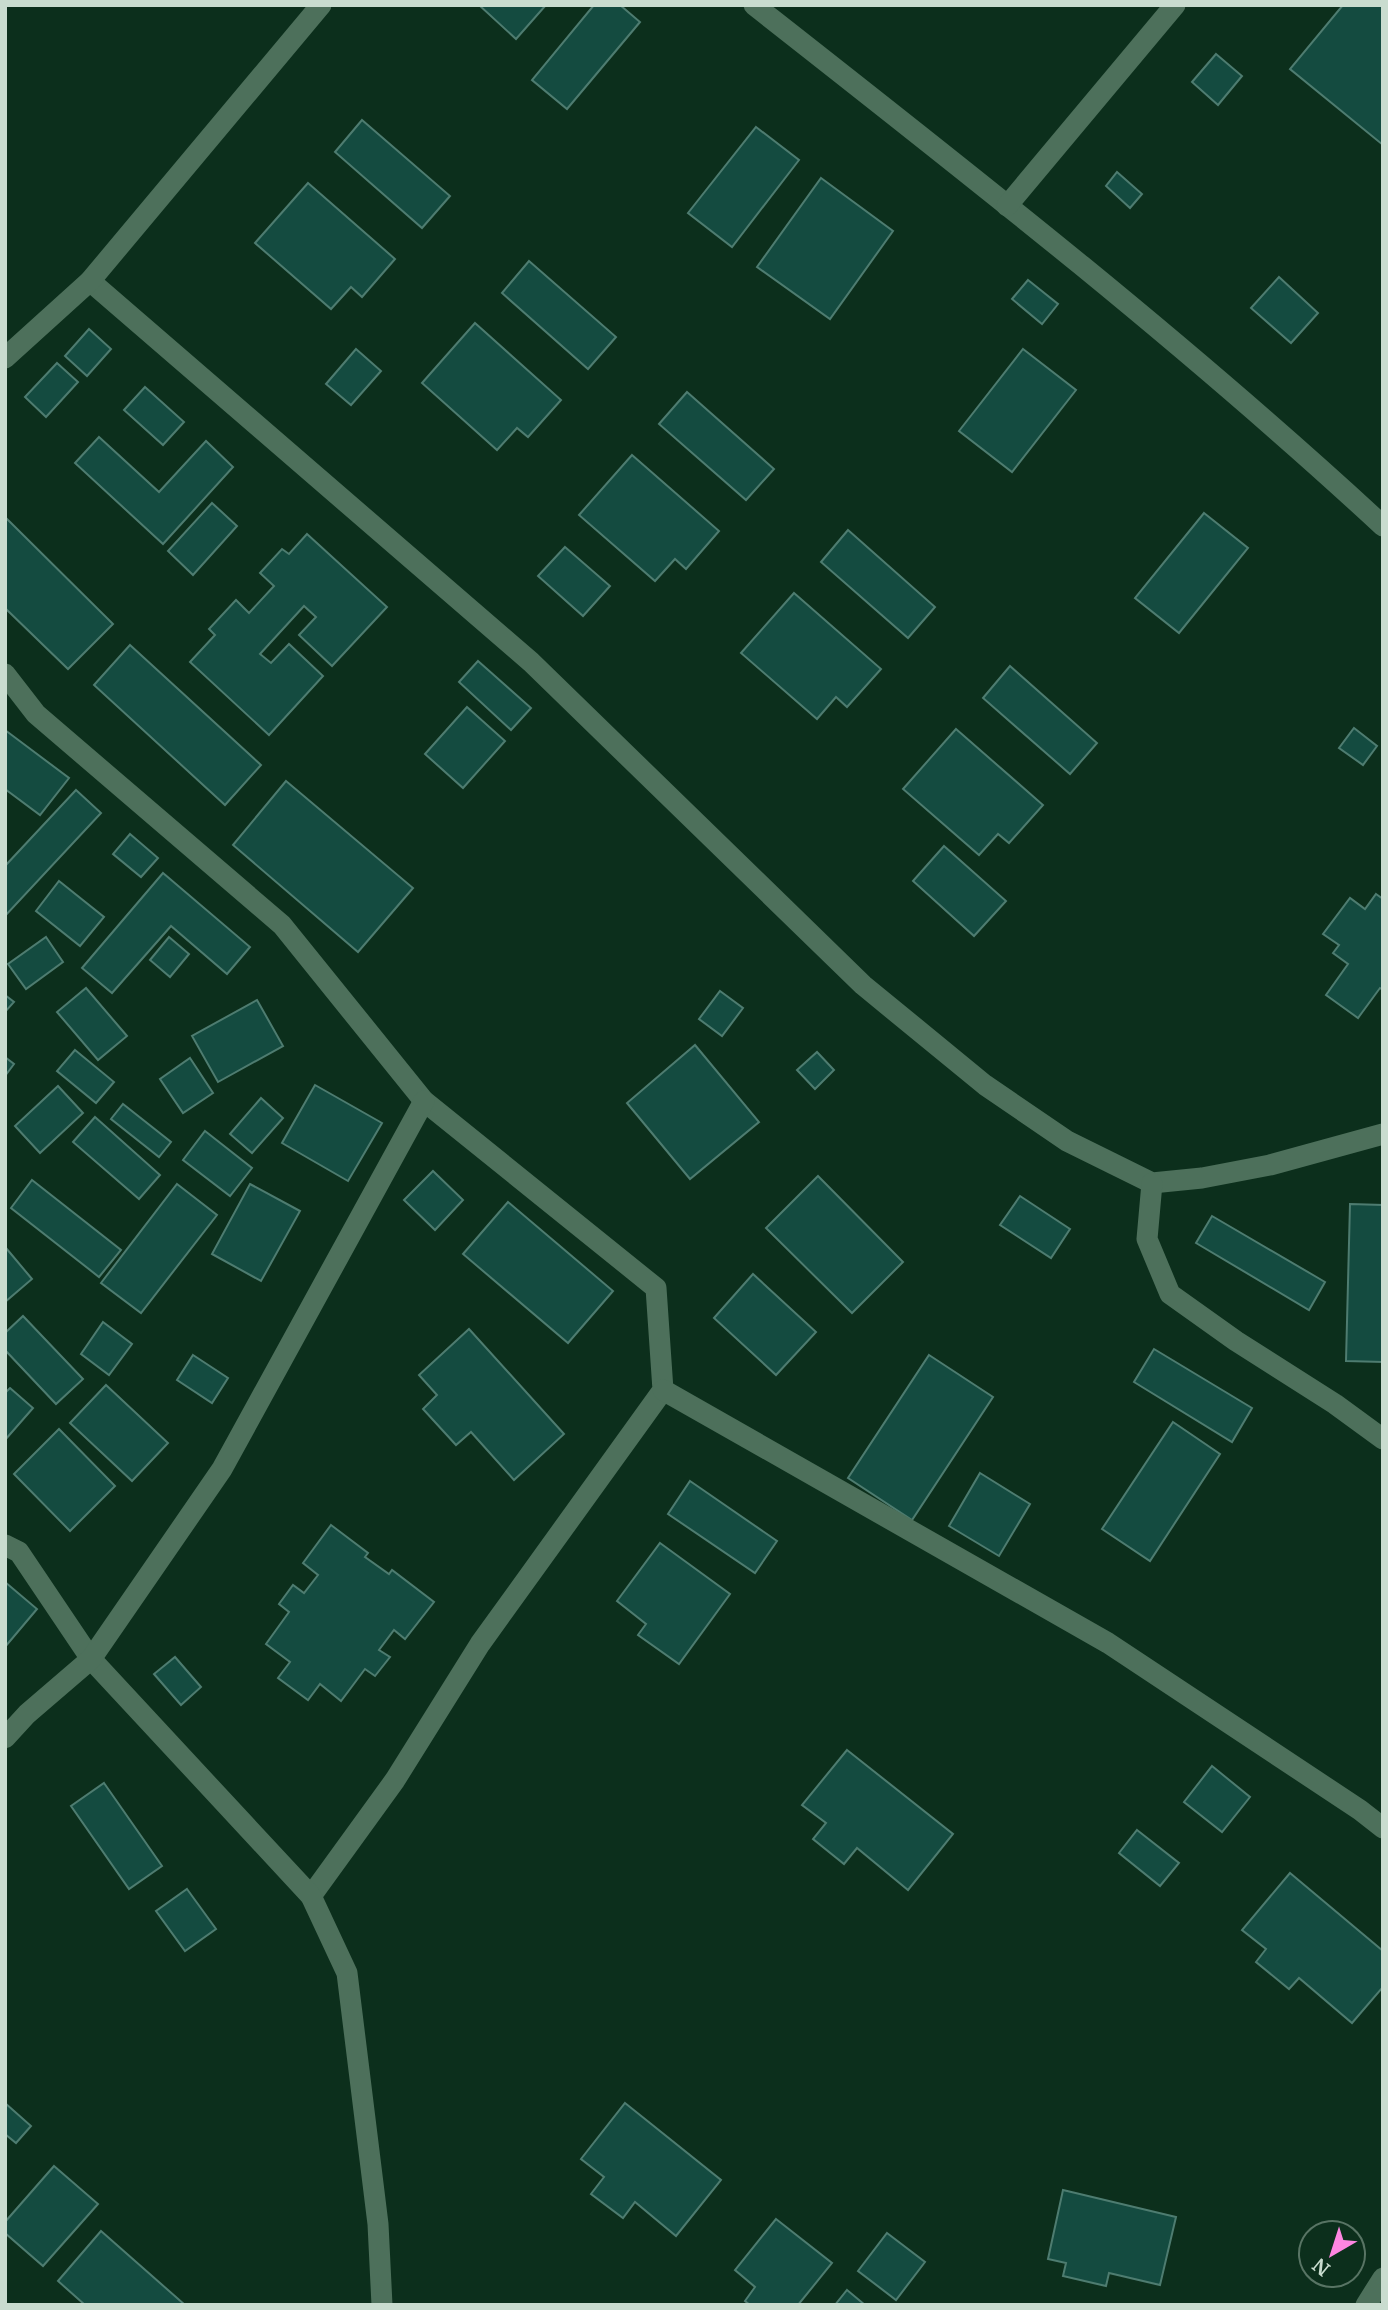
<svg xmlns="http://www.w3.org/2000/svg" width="1388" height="2310" font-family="Merriweather,serif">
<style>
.building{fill:#144b40;stroke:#4e7c70;stroke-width:2}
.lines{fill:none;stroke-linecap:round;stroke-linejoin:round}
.minor{stroke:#4d705b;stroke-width:21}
</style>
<rect width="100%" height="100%" fill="#0c2f1c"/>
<g class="building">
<path d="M479,5h67l-30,34z"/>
<path d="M594,5h26l20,17 -73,87 -35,-29z"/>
<path d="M1343,5h40v140l-93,-76z"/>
<path d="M1216,54l26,22 -24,29 -26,-23z"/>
<path d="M362,120l88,76 -28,32 -87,-76z"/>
<path d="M756,127l43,33 -67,87 -44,-34z"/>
<path d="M1117,172l25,22 -12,14 -24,-22z"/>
<path d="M821,178l72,53 -63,88 -73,-52z"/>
<path d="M308,183l87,76 -33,38 -11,-10 -20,22 -76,-66z"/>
<path d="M529,261l87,76 -28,32 -86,-76z"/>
<path d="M1279,277l39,36 -27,30 -40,-35z"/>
<path d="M1028,280l30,24 -16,20 -30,-25z"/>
<path d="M475,323l86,77 -33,37 -11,-9 -20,22 -75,-67z"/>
<path d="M89,329l22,20 -24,27 -22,-20z"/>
<path d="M356,349l25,22 -30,34 -25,-21z"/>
<path d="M1023,349l53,41 -64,82 -53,-41z"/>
<path d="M57,363l21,19 -32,35 -21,-20z"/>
<path d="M145,387l39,35 -21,23 -39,-35z"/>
<path d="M687,392l87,77 -28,31 -87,-76z"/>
<path d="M99,437l60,55 47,-51 27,26 -70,77 -88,-81z"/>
<path d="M632,455l87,76 -33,38 -11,-10 -20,22 -76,-66z"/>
<path d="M212,503l25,23 -44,49 -25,-24z"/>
<path d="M1204,513l44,35 -69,85 -44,-35z"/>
<path d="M5,517l108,107 -45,45 -63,-61z"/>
<path d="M848,530l87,77 -27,31 -87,-76z"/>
<path d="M307,534l80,73 -55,59 -33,-31 17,-18 -12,-11 -44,48 11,9 18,-19 34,32 -54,59 -79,-73 25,-27 -6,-6 27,-29 13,13 25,-27 -14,-13 22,-24 7,5z"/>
<path d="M565,547l45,39 -27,30 -45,-40z"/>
<path d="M794,593l87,76 -34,38 -11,-10 -19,22 -76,-66z"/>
<path d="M130,645l131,120 -36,40 -131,-120z"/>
<path d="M478,661l53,47 -20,22 -52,-48z"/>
<path d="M1010,666l87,77 -27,31 -87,-76z"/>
<path d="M467,707l38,34 -42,47 -38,-34z"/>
<path d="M1354,728l23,18 -14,19 -24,-17z"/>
<path d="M956,729l87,76 -34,38 -11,-9 -19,21 -76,-66z"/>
<path d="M5,730l64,48 -29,37 -35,-26z"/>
<path d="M286,781l127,107 -55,64 -125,-107z"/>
<path d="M76,790l25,23 -96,103v-50z"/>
<path d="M130,834l28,24 -17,19 -28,-23z"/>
<path d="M944,846l62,55 -32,35 -61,-55z"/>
<path d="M163,873l87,74 -23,27 -56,-48 -59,67 -30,-25z"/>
<path d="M59,881l45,36 -24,29 -44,-35z"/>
<path d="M1376,894l7,5v91l-3,-2 -22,30 -32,-23 22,-31 -15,-11 6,-8 -16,-11 27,-36 15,11z"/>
<path d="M46,937l17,25 -37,27 -18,-25z"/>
<path d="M169,937l20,17 -19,23 -20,-17z"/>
<path d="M86,988l41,48 -29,24 -41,-48z"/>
<path d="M720,991l23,17 -21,28 -23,-17z"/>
<path d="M5,995l9,7 -9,10z"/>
<path d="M257,1000l26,46 -65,36 -26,-46z"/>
<path d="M695,1045l64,77 -69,57 -63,-76z"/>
<path d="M75,1050l39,32 -18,21 -39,-32z"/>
<path d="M817,1052l17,18 -19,19 -18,-19z"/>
<path d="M5,1057l9,7 -9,12z"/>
<path d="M190,1058l23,35 -30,20 -23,-34z"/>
<path d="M315,1085l67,38 -34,58 -66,-38z"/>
<path d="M58,1086l25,27 -43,40 -25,-27z"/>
<path d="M261,1098l22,20 -31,35 -22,-19z"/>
<path d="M123,1104l48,38 -12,15 -48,-38z"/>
<path d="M95,1117l65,58 -21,24 -66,-57z"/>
<path d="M205,1131l47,37 -22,28 -47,-36z"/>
<path d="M433,1171l30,29 -28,30 -31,-30z"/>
<path d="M818,1176l85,86 -51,51 -86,-85z"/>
<path d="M32,1180l89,70 -22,27 -88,-69z"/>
<path d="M177,1184l40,31 -76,98 -40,-30z"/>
<path d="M250,1184l50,27 -39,70 -49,-27z"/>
<path d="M1020,1196l50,33 -19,29 -51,-33z"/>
<path d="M508,1202l105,89 -45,52 -105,-89z"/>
<path d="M1350,1204l33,1v157l-37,-1z"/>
<path d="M1212,1216l113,66 -16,28 -113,-67z"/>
<path d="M6,1248l26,31 -27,23v-54z"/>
<path d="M753,1274l63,58 -40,43 -62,-57z"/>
<path d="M23,1316l60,63 -27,25 -51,-54v-17z"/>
<path d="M103,1322l29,22 -23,31 -28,-21z"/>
<path d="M469,1329l95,105 -50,46 -43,-48 -15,13 -33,-36 14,-14 -18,-20z"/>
<path d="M1154,1349l98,59 -20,34 -98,-60z"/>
<path d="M193,1355l35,23 -16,25 -35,-23z"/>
<path d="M929,1355l64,42 -81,123 -64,-42z"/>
<path d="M106,1385l62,58 -36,38 -62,-58z"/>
<path d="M10,1388l23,20 -28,32v-47z"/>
<path d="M1173,1422l47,32 -70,107 -48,-32z"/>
<path d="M59,1429l56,57 -45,45 -56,-57z"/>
<path d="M980,1473l50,31 -31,52 -50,-30z"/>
<path d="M690,1481l87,60 -22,32 -87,-59z"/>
<path d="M331,1525l37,28 -3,4 24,17 3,-4 42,32 -29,37 -11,-9 -15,20 11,7 -15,19 -10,-7 -24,32 -21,-17 -12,16 -30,-22 12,-16 -24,-18 23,-32 -10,-8 14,-19 11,8 14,-18 -15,-12z"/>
<path d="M660,1543l70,51 -51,70 -41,-29 8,-11 -29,-23z"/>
<path d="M5,1582l32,27 -32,38z"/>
<path d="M175,1657l26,30 -20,18 -27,-31z"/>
<path d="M847,1750l106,84 -45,56 -51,-42 -13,16 -31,-25 13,-16 -24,-18z"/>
<path d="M1212,1766l38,31 -28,35 -38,-30z"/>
<path d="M104,1783l58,83 -33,23 -58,-83z"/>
<path d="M1137,1830l42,33 -19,23 -41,-33z"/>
<path d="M1290,1873l93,78v36l-31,36 -53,-45 -10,11 -33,-27 10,-13 -24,-19z"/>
<path d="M187,1889l29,40 -31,22 -29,-40z"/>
<path d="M5,2103l26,23 -15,17 -11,-9z"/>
<path d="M625,2103l96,77 -45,56 -41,-34 -12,16 -32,-24 13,-17 -23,-18z"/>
<path d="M54,2166l44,38 -55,62 -38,-33v-11z"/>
<path d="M1063,2190l113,27 -16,68 -51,-12 -3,13 -43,-10 3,-13 -18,-4z"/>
<path d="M776,2219l56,44 -34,42h-48l-5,-4 10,-14 -20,-17z"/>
<path d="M101,2231l84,74h-100l-27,-24z"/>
<path d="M887,2233l38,29 -29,38 -38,-29z"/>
<path d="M847,2290l18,15h-30z"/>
</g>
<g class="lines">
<g class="minor">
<path d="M754,5c214,168 429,336 629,521"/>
<path d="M1007,206l168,-201"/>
<path d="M90,281l441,381 332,323 122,100 82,56 85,42 50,-5 68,-13 113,-31"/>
<path d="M5,358l85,-77 231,-276"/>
<path d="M5,674l31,40 246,211 142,176 232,187 7,102 -183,254 -85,136 -84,116"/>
<path d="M1152,1183l-5,56 23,55 66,47 99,63 48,35"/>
<path d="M663,1390l445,253 252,167 23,18"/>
<path d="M5,1545l14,7 72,107 220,237 36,77 31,251 4,81"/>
<path d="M5,1738l22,-24 64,-55 131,-190 202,-368"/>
<path d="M1366,2305l17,-27"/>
</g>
</g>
<rect width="1388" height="2310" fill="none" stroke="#c9dccf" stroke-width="14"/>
<g transform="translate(1332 2254) rotate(219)"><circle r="33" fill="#0c2f1c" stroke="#587464" stroke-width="2"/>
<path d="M0-5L12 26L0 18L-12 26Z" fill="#fe86e1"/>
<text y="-10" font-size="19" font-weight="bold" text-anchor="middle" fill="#c9dccf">N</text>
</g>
</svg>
